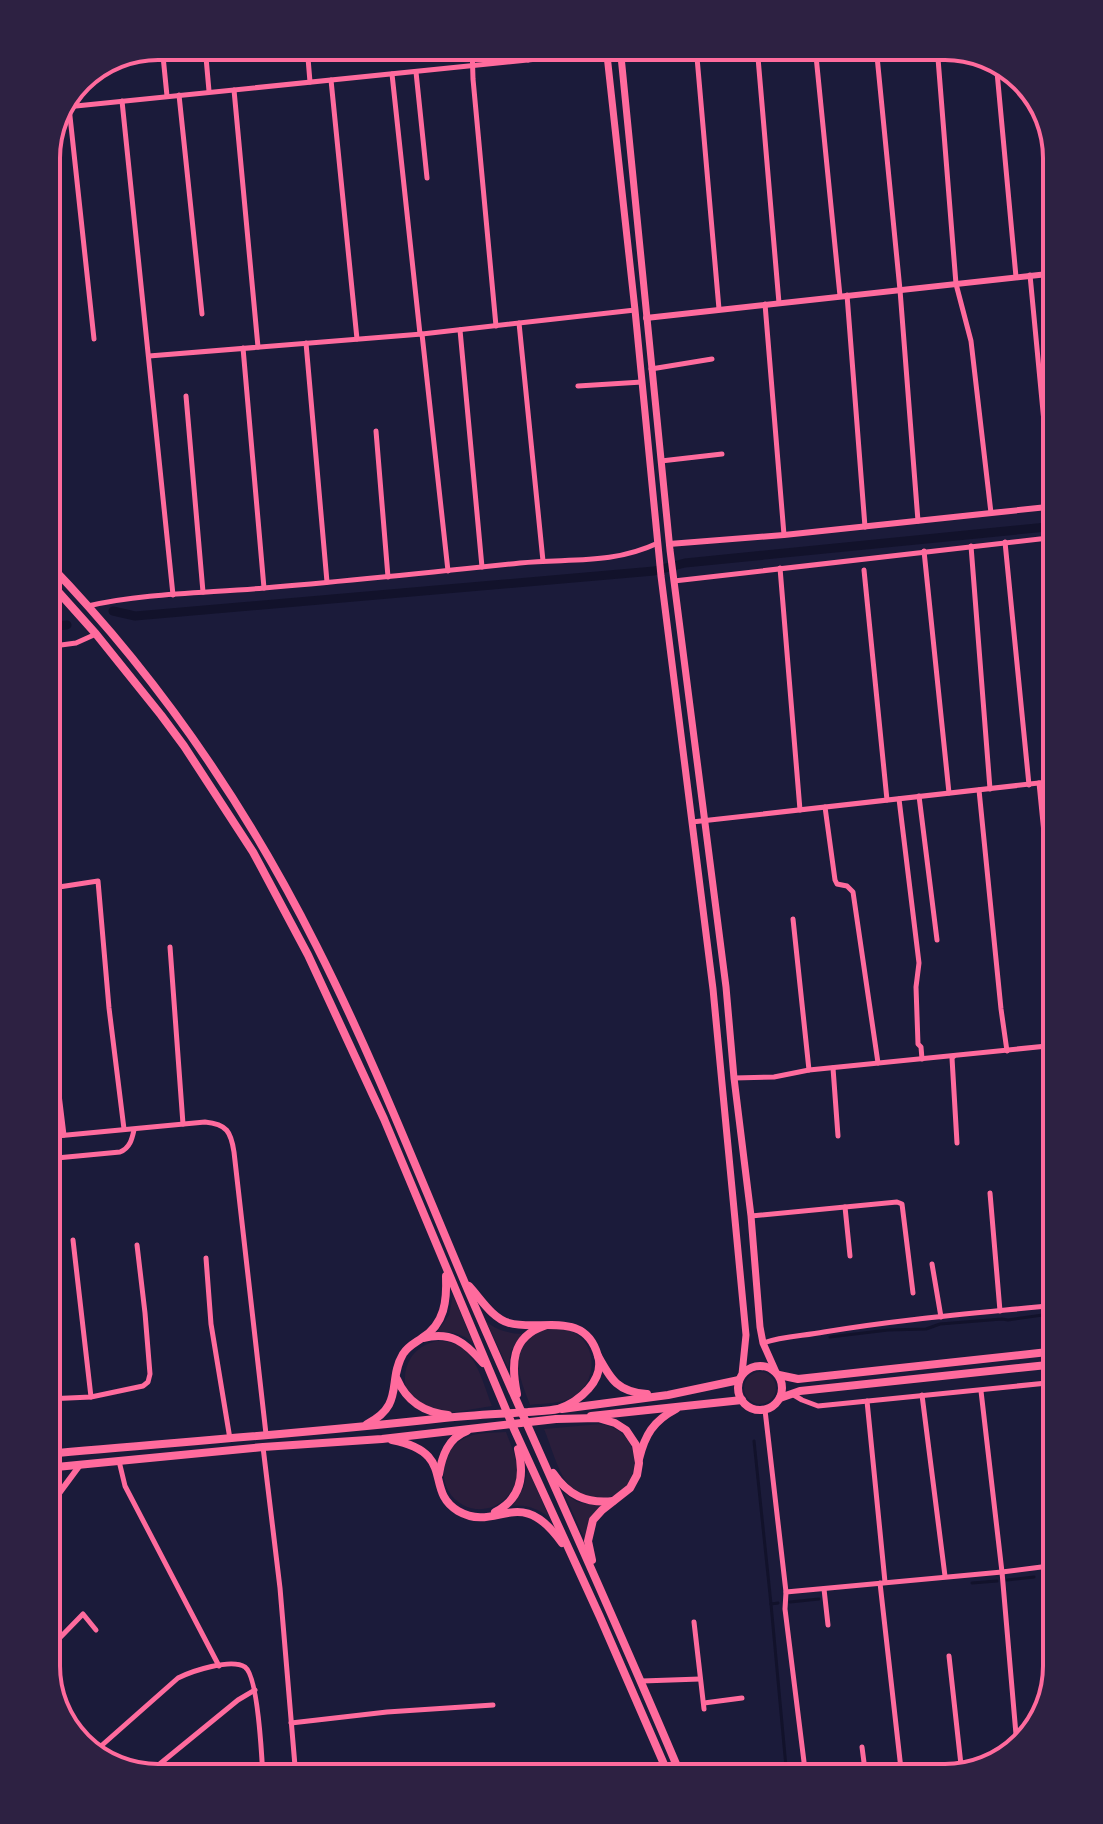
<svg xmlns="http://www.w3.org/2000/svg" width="1103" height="1824" font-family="'Sofia Sans Condensed',sans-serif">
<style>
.green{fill:#2a1e3b}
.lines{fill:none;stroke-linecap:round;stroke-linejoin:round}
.stream{stroke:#12122b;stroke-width:3}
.canal{stroke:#12122b;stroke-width:9}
.minor{stroke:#ff6b9d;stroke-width:5}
.tertiary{stroke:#ff6b9d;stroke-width:6}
.secondary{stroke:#ff6b9d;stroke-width:7}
.primary{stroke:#ff6b9d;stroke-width:8}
.trunk{stroke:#ff6b9d;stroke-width:8}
.rim{fill:none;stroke:#ff6b9d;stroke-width:4}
</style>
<rect width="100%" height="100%" fill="#1b1b3a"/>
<g class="green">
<path d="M453,1295l20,48c-10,-9 -22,-12 -36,-11l12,-17z"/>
<path d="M486,1321c11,10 23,12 36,13l-11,17 -3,17z"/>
<path d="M550,1327c8,2 18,1 25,6 23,14 22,50 -2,64 -12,7 -29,6 -43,8 -8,-22 -23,-52 1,-70 5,-3 13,-5 19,-8z"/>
<path d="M437,1341c37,-2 44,37 55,65l-55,9 -30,-23c-7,-24 5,-46 30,-51z"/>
<circle cx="760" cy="1388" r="16"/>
<path d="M600,1424c53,8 40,83 -7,73 -9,-2 -16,-4 -23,-11 -12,-12 -19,-41 -26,-57z"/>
<path d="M506,1432c4,11 10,23 11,35 3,29 -27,52 -54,38 -26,-14 -26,-52 0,-66 12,-7 29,-6 43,-7z"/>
<path d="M528,1469l21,48c-11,-8 -23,-13 -37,-11l11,-17z"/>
<path d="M564,1493l13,9 23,4 -11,16 -4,18z"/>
</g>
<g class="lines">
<g class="stream">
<path d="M830,1337l58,-7 38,-1 14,-5 62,-5 6,1 49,-7"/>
<path d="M754,1441l17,163"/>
<path d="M1049,1575l8,-1"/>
<path d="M1007,1580l27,-3"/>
<path d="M972,1583l25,-2"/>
<path d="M790,1602l29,-3"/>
<path d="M778,1603l-7,1 16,174"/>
</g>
<g class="canal">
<path d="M113,611l22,5 519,-45 31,-8 372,-37"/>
<path d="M46,627l21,-2"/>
</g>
<g class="minor">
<path d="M162,46l5,50"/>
<path d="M205,46l4,45"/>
<path d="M307,46l3,36"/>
<path d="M472,46l1,33 23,247"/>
<path d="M527,46l1,14"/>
<path d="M696,46l23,263"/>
<path d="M757,46l22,257"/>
<path d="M815,46l25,250"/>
<path d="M876,46l24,244 18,231"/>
<path d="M937,46l19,238 15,57 20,172"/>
<path d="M996,61l20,216"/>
<path d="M416,72l11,106"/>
<path d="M392,74l28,260"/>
<path d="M331,80l26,259"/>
<path d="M234,90l24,257"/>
<path d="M179,95l23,219"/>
<path d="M122,101l51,494"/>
<path d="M66,107l541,-55"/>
<path d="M69,107l25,232"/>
<path d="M1030,275l22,231"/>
<path d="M847,295l18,232"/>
<path d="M765,304l19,231"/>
<path d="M519,323l24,238"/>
<path d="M460,330l22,237"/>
<path d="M422,334l26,237"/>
<path d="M306,343l21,239"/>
<path d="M243,348l21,240"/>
<path d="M149,356l273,-22 213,-24"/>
<path d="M651,369l61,-10"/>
<path d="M578,386l64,-4"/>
<path d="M186,396l17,196"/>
<path d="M376,431l12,146"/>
<path d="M661,461l61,-7"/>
<path d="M1046,538l11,126"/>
<path d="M1005,542l24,243"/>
<path d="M971,546l19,243"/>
<path d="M924,551l25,242"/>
<path d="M780,568l20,242"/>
<path d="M864,570l23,230"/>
<path d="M674,581l383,-44"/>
<path d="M88,606c55,-13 119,-13 176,-18 86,-7 171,-16 256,-25 49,-5 91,2 138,-20"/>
<path d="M46,647l30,-4 20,-9"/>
<path d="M1039,783l18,180"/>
<path d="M979,790l22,219 6,42"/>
<path d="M919,796l18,144"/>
<path d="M899,799l20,164 -3,24 2,57 3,3 1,12"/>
<path d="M825,807l10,73 2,4 10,2 6,6 25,171"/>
<path d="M692,822l365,-41"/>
<path d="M46,889l52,-8 11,127 15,121"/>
<path d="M793,919l16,151"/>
<path d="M170,947l13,177"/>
<path d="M46,988l18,147"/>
<path d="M1045,1046l12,163"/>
<path d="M954,1056l-2,2 5,85"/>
<path d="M833,1068l5,68"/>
<path d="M734,1078l40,-1 35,-7 248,-25"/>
<path d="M46,1137l159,-15c22,2 26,10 29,30l32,282"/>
<path d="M46,1159l74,-7c10,-4 12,-13 14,-22"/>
<path d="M990,1193l10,118"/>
<path d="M845,1207l5,49"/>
<path d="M751,1216l146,-14 5,2 11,89"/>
<path d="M73,1240l18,157"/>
<path d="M206,1258l5,66 19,115"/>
<path d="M932,1264l9,53"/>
<path d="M763,1343c20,-7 40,-7 61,-11 77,-13 155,-19 233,-27"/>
<path d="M981,1391l21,181 15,174"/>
<path d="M792,1394l10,6 16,6 239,-24"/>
<path d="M922,1395l23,181"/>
<path d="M46,1399l45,-2 52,-11 5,-4 2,-8 -5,-61 -8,-68"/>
<path d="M867,1401l18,181"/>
<path d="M765,1410l21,182 -1,17 21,169"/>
<path d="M263,1447l17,141 16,190"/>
<path d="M119,1461l6,25 94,180"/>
<path d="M880,1583l22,195"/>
<path d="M824,1589l4,36"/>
<path d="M786,1592l216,-20 55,-7"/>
<path d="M694,1622l10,87"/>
<path d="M46,1652l37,-38 13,16"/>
<path d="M949,1656l13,118"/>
<path d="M642,1681l58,-2"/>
<path d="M704,1703l38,-5"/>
<path d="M291,1723l96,-11 106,-7"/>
<path d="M862,1747l4,31"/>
<path d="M92,1754l86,-76c14,-7 53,-20 67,-11 13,9 17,92 18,111"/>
<path d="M145,1776l93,-76 17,-10"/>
<path d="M251,1778l11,-10"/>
</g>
<g class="tertiary">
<path d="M620,53l69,-7"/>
<path d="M646,318l411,-45"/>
<path d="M669,544l115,-9 273,-29"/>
<path d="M46,1511l34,-46"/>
</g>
<g class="secondary">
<path d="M606,46l29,264 26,266 52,413 33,346 -4,39"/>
<path d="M620,46l50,504 56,437 8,91 17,138 9,111 3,16 12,27"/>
</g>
<g class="primary">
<path d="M598,1356c13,24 20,36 49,38"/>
<circle cx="760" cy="1388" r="22"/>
<path d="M779,1375l19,4 259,-28"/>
<path d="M780,1398l20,-7 257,-27"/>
<path d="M562,1409l106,-14 71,-15"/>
<path d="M591,1416l151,-16"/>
<path d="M639,1459c6,-24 14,-38 37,-50"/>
</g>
<g class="trunk">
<path d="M46,561c109,112 200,245 270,384 58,114 104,233 154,350 70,161 144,321 212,483"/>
<path d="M46,578l50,56 65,81 23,31 69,106 55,103 76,164 130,310 86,188 70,161"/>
<path d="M423,1338c28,-7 42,4 60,25"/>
<path d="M397,1379c10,23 27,33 51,36"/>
<path d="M517,1394c-6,-29 -6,-57 27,-68"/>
<path d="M367,1424c38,-19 20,-43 36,-70 5,-8 12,-11 19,-16 23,-14 25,-38 24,-62"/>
<path d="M392,1440c66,13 31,50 66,71 40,23 61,-29 104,32"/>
<path d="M46,1454c133,-12 265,-21 398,-36 28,-3 56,-4 84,-6 10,-1 21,-1 30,-3 21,-7 47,-29 40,-53 -13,-47 -58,-24 -89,-33 -17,-5 -28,-24 -40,-37"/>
<path d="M46,1468l217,-21 119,-8 174,-20 42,-1 17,5 11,7 10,15 3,18 -2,12 -7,13 -28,22 -9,10 -5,21 4,19"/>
<path d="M553,1473c15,22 33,31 60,28"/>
<path d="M439,1474c3,-18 9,-36 28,-43"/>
<path d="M495,1512c26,-13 30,-36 23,-63"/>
</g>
</g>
<path d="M0 0H1103V1824H0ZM158 60H945A98 98 0 0 1 1043 158V1666A98 98 0 0 1 945 1764H158A98 98 0 0 1 60 1666V158A98 98 0 0 1 158 60Z" fill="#2d2142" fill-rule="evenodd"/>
<path class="rim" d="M158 60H945A98 98 0 0 1 1043 158V1666A98 98 0 0 1 945 1764H158A98 98 0 0 1 60 1666V158A98 98 0 0 1 158 60Z"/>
</svg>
